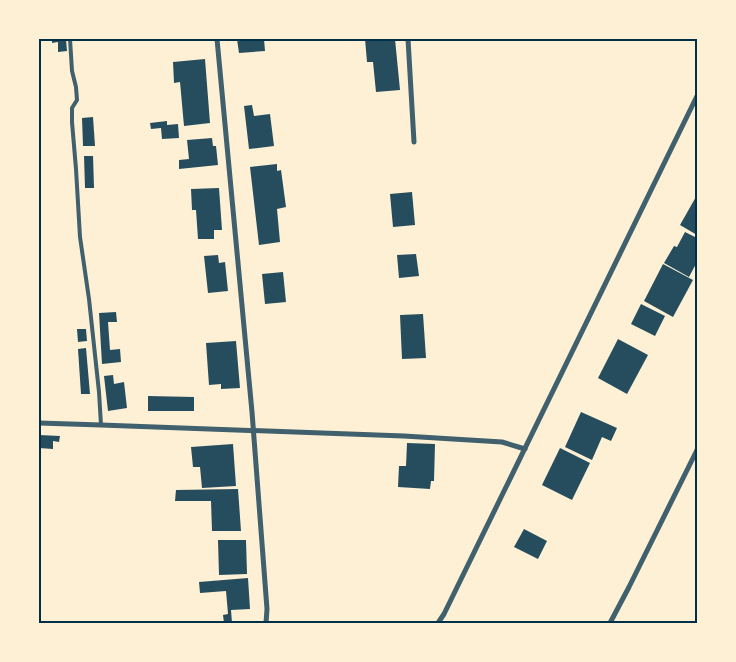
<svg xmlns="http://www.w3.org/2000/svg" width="736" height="662" font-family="Karla,sans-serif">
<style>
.building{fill:#264d5e}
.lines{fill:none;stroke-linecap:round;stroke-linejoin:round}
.service{stroke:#3f606c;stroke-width:4}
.minor{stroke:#3f606c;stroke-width:5}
.neatline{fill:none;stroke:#003049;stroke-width:2}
</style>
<rect width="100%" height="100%" fill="#fdf0d5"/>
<g class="building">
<path d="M52,39h14l1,12 -9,1v-10l-6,1z"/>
<path d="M237,39h27l1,12 -26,2z"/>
<path d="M365,39h30l5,51 -24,2 -3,-30h-6z"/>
<path d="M205,59l5,64 -26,3 -4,-44 -6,1 -1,-21z"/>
<path d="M252,105l2,11 16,-2 4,32 -25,3 -5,-43z"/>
<path d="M93,117l2,29h-12l-1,-28z"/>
<path d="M167,121v4l11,-1 1,14 -17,1 -1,-11 -10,1 -1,-6z"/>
<path d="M212,138l1,8h3l2,19 -39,4v-9l10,-1 -2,-19z"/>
<path d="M84,156h9l1,32h-9z"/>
<path d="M277,164v7l4,-1 5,37 -9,2 3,33 -21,3 -9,-78z"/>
<path d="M219,188l3,42h-8v9h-16l-2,-29h-4l-1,-21z"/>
<path d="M412,192l3,33 -22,2 -3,-33z"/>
<path d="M697,195v40l-17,-10z"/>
<path d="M685,232l12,6v24l-8,15 -25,-14 10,-17 3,1z"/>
<path d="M416,254l3,22 -20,2 -2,-23z"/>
<path d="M218,255l1,8 6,-1 3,29 -20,2 -4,-37z"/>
<path d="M663,264l30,16 -20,37 -29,-16z"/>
<path d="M283,272l3,30 -21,2 -3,-30z"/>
<path d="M641,304l24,12 -10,20 -24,-12z"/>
<path d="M116,312l1,10h-9l2,28 10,-1 1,13 -19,2 -3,-51z"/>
<path d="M423,314l3,44 -24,1 -2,-44z"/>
<path d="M77,329h9l1,12 -9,1z"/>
<path d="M618,339l30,16 -21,39 -29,-16z"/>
<path d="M236,341l4,47 -19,1v-5l-12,1 -3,-42z"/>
<path d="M86,348l4,46h-9l-3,-45z"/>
<path d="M113,375l1,9 10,-2 3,26 -19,3 -4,-35z"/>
<path d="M148,396l46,1v14h-46z"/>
<path d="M581,412l36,16 -6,13 -9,-4 -10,23 -27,-13z"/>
<path d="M39,435l21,1 -1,6 -6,-1v8l-14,-1z"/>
<path d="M407,443l28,1 -1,37h-3l-1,8 -32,-2 1,-21h7z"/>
<path d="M233,444l3,42 -34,2 -2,-21h-7l-2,-20z"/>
<path d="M560,448l30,15 -18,37 -30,-15z"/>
<path d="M238,489l3,42h-29l-1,-30h-36l1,-11z"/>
<path d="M524,529l23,12 -9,18 -24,-12z"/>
<path d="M218,540h28l1,34 -28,1z"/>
<path d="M248,578l2,31 -19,1 1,13h-8l-1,-8 5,-1 -2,-23 -26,2 -1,-11z"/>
</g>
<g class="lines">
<path class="service" d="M70,39l2,32 4,16 1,13 -5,8v14l4,47 4,68 9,62 10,93 2,33"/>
<g class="minor">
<path d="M217,39l35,373 15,197 -1,14"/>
<path d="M408,39l6,103"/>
<path d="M39,423l62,2 303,11 98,6 23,7"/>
<path d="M438,623l6,-9 253,-518"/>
<path d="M610,623l19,-36 68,-137"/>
</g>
</g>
<rect width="736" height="662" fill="none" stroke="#fdf0d5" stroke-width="80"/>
<rect x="40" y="40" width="656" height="582" class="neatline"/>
</svg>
